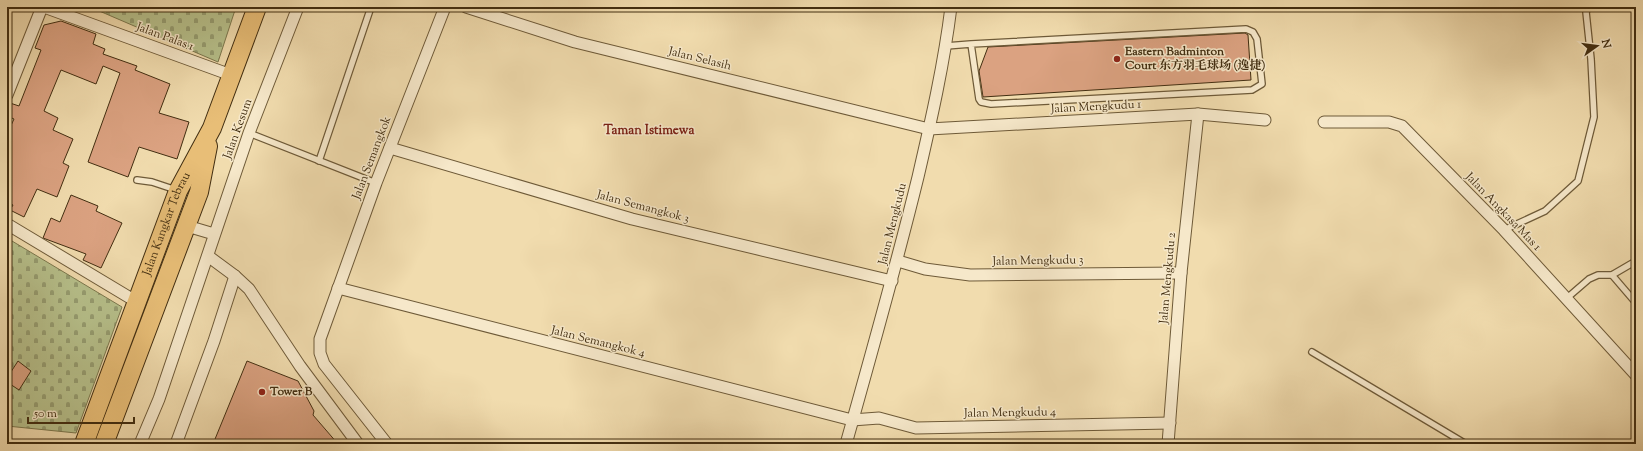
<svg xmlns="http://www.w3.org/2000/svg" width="1643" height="451" font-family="'Sorts Mill Goudy','Noto Serif SC',serif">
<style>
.cemetery{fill:url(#cemetery-stones);stroke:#7c784e}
.building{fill:#dba281;stroke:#422e11}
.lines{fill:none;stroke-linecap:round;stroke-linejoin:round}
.service-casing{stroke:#6e5a38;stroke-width:8}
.minor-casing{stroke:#6e5a38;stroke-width:13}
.primary-casing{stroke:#422e11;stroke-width:20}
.service{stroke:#f6e8ca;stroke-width:5.5}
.minor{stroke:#f6e8ca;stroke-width:11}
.primary{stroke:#e8be77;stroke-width:18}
.poi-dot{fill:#8f2418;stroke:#f6e8ca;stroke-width:1.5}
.labels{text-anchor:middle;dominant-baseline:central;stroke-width:3;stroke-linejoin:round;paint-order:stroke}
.street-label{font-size:12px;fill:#422e11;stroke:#f6e8ca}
.poi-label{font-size:12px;font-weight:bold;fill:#422e11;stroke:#f6e8ca;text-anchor:start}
.neighbourhood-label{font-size:13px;font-weight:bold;fill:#7a1f14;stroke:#f6e8ca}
</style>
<defs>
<pattern id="cemetery-stones" width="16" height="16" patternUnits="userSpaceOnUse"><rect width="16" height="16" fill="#b7c18c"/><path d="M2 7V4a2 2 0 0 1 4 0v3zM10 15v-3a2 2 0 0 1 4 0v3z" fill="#969d71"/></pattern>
</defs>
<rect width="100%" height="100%" fill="#f1dcae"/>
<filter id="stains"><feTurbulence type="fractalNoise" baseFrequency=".005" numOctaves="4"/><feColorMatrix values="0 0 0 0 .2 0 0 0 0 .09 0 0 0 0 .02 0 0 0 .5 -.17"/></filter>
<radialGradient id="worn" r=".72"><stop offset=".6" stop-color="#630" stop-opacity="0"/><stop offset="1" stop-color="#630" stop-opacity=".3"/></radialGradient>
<g class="cemetery">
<path d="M90,7h146l-18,55z"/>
<path d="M7,238l115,69 -46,126 -69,-7z"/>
</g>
<g class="building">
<path d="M61,21l35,13 -3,10 12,5 -2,5 34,12 -2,4 35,14 -11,29 30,9 -12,37 -38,-12 -11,30 -40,-15 32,-89 -17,-7 -7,18 -35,-14 -17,41 14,7 -5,12 20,9 -10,24 6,3 -12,31 -20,-8 -13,28 -14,-7 3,-5 -6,-3v-68l7,-15 -7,-3v-14l12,4 22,-56 -6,-2 9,-23z"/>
<path d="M1245,33l3,2 3,45 -268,17 -4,-26 9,-24z"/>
<path d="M71,195l27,11 -2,5 26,12 -21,45 -18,-8 3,-6 -43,-16 8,-20 9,4z"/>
<path d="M18,361l13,10 -12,19 -12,-8v-4z"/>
<path d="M247,361l51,20 16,30 -1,4 25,29h-125z"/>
</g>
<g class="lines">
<g class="service-casing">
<g id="service">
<path d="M946,46l25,-2 8,55 2,3 10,2 261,-14 10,-6 -5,-45 -4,-7 -7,-3 -275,15"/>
<path d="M249,133l127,50"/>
<path d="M319,161l52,-154"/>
<path d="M137,180l15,2 24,8"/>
<path d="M1504,230l41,-19 33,-30 16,-64 -3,-58 -5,-47 3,-5"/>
<path d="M1612,275l24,28"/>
<path d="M1567,298l22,-19 9,-4h14l24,-14"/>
<path d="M1312,352l154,92"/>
</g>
</g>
<g class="minor-casing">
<g id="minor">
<path d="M44,7l187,68"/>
<path d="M466,7l109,35 354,87 269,-15 67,6"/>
<path d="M7,95l35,-88"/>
<path d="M1324,122h65l13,4 102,104 132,145"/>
<path d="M390,148l242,71 260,62"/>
<path d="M7,224l130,78"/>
<path d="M187,226l27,8"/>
<path d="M208,256l27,20 14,13 51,77 58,78"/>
<path d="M898,261l27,8 45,6 211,-2"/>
<path d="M338,288l514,132 27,-2 37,10 254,-5"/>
<path d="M140,444l19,-45 90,-266 49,-126"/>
<path d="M176,444l38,-103 21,-65"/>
<path d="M387,444l-63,-80 -4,-11v-14l56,-156 69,-176"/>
<path d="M846,444c25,-89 50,-177 72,-267 13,-56 26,-113 33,-170"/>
<path d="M1168,444l13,-171 17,-159"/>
</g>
</g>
<g class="primary-casing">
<g id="primary">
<path id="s1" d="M84,444l94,-253 34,-63 45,-121"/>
<path d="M104,444l95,-252 9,-46"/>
</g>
</g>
<use href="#service" class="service"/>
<use href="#minor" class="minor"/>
<use href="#primary" class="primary"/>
</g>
<g class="poi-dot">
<circle cx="1117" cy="59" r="4"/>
<circle cx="262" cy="392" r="4"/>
</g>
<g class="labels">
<g class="street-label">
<text transform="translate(165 37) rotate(20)">Jalan Palas 1</text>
<text transform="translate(700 59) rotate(14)">Jalan Selasih</text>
<text transform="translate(1096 107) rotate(-3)">Jalan Mengkudu 1</text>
<text transform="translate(238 129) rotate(-70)">Jalan Kesum</text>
<text transform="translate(372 158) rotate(-69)">Jalan Semangkok</text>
<text transform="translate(643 207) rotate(15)">Jalan Semangkok 3</text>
<text transform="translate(1503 212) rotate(46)">Jalan Angkasa Mas 1</text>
<text stroke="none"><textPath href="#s1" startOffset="235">Jalan Kangkar Tebrau</textPath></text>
<text transform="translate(893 224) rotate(-76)">Jalan Mengkudu</text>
<text transform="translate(1038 261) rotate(-1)">Jalan Mengkudu 3</text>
<text transform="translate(1168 278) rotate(-85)">Jalan Mengkudu 2</text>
<text transform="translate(598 342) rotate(14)">Jalan Semangkok 4</text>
<text transform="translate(1010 413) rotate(-1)">Jalan Mengkudu 4</text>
</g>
<g class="poi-label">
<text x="1125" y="52">Eastern Badminton<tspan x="1125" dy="14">Court 东方羽毛球场 (逸捷)</tspan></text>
<text x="270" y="392">Tower B</text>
</g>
<g class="neighbourhood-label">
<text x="649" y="131">Taman Istimewa</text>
</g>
</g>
<rect width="1643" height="451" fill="none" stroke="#f1dcae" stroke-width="24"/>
<rect x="8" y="8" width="1627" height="435" fill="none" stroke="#422e11" stroke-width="2"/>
<rect x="12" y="12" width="1619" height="427" fill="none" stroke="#422e11"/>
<g transform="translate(1597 46) rotate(76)" stroke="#f6e8ca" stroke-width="3" paint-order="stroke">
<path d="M0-3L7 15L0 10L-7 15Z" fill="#422e11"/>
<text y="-6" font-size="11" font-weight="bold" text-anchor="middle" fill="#422e11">N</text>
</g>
<path d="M28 417v6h106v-6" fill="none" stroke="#422e11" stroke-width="2"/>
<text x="34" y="417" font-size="12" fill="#422e11" stroke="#f6e8ca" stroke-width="3" paint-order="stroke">50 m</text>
<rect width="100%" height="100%" filter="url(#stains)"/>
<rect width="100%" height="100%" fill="url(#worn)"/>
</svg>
